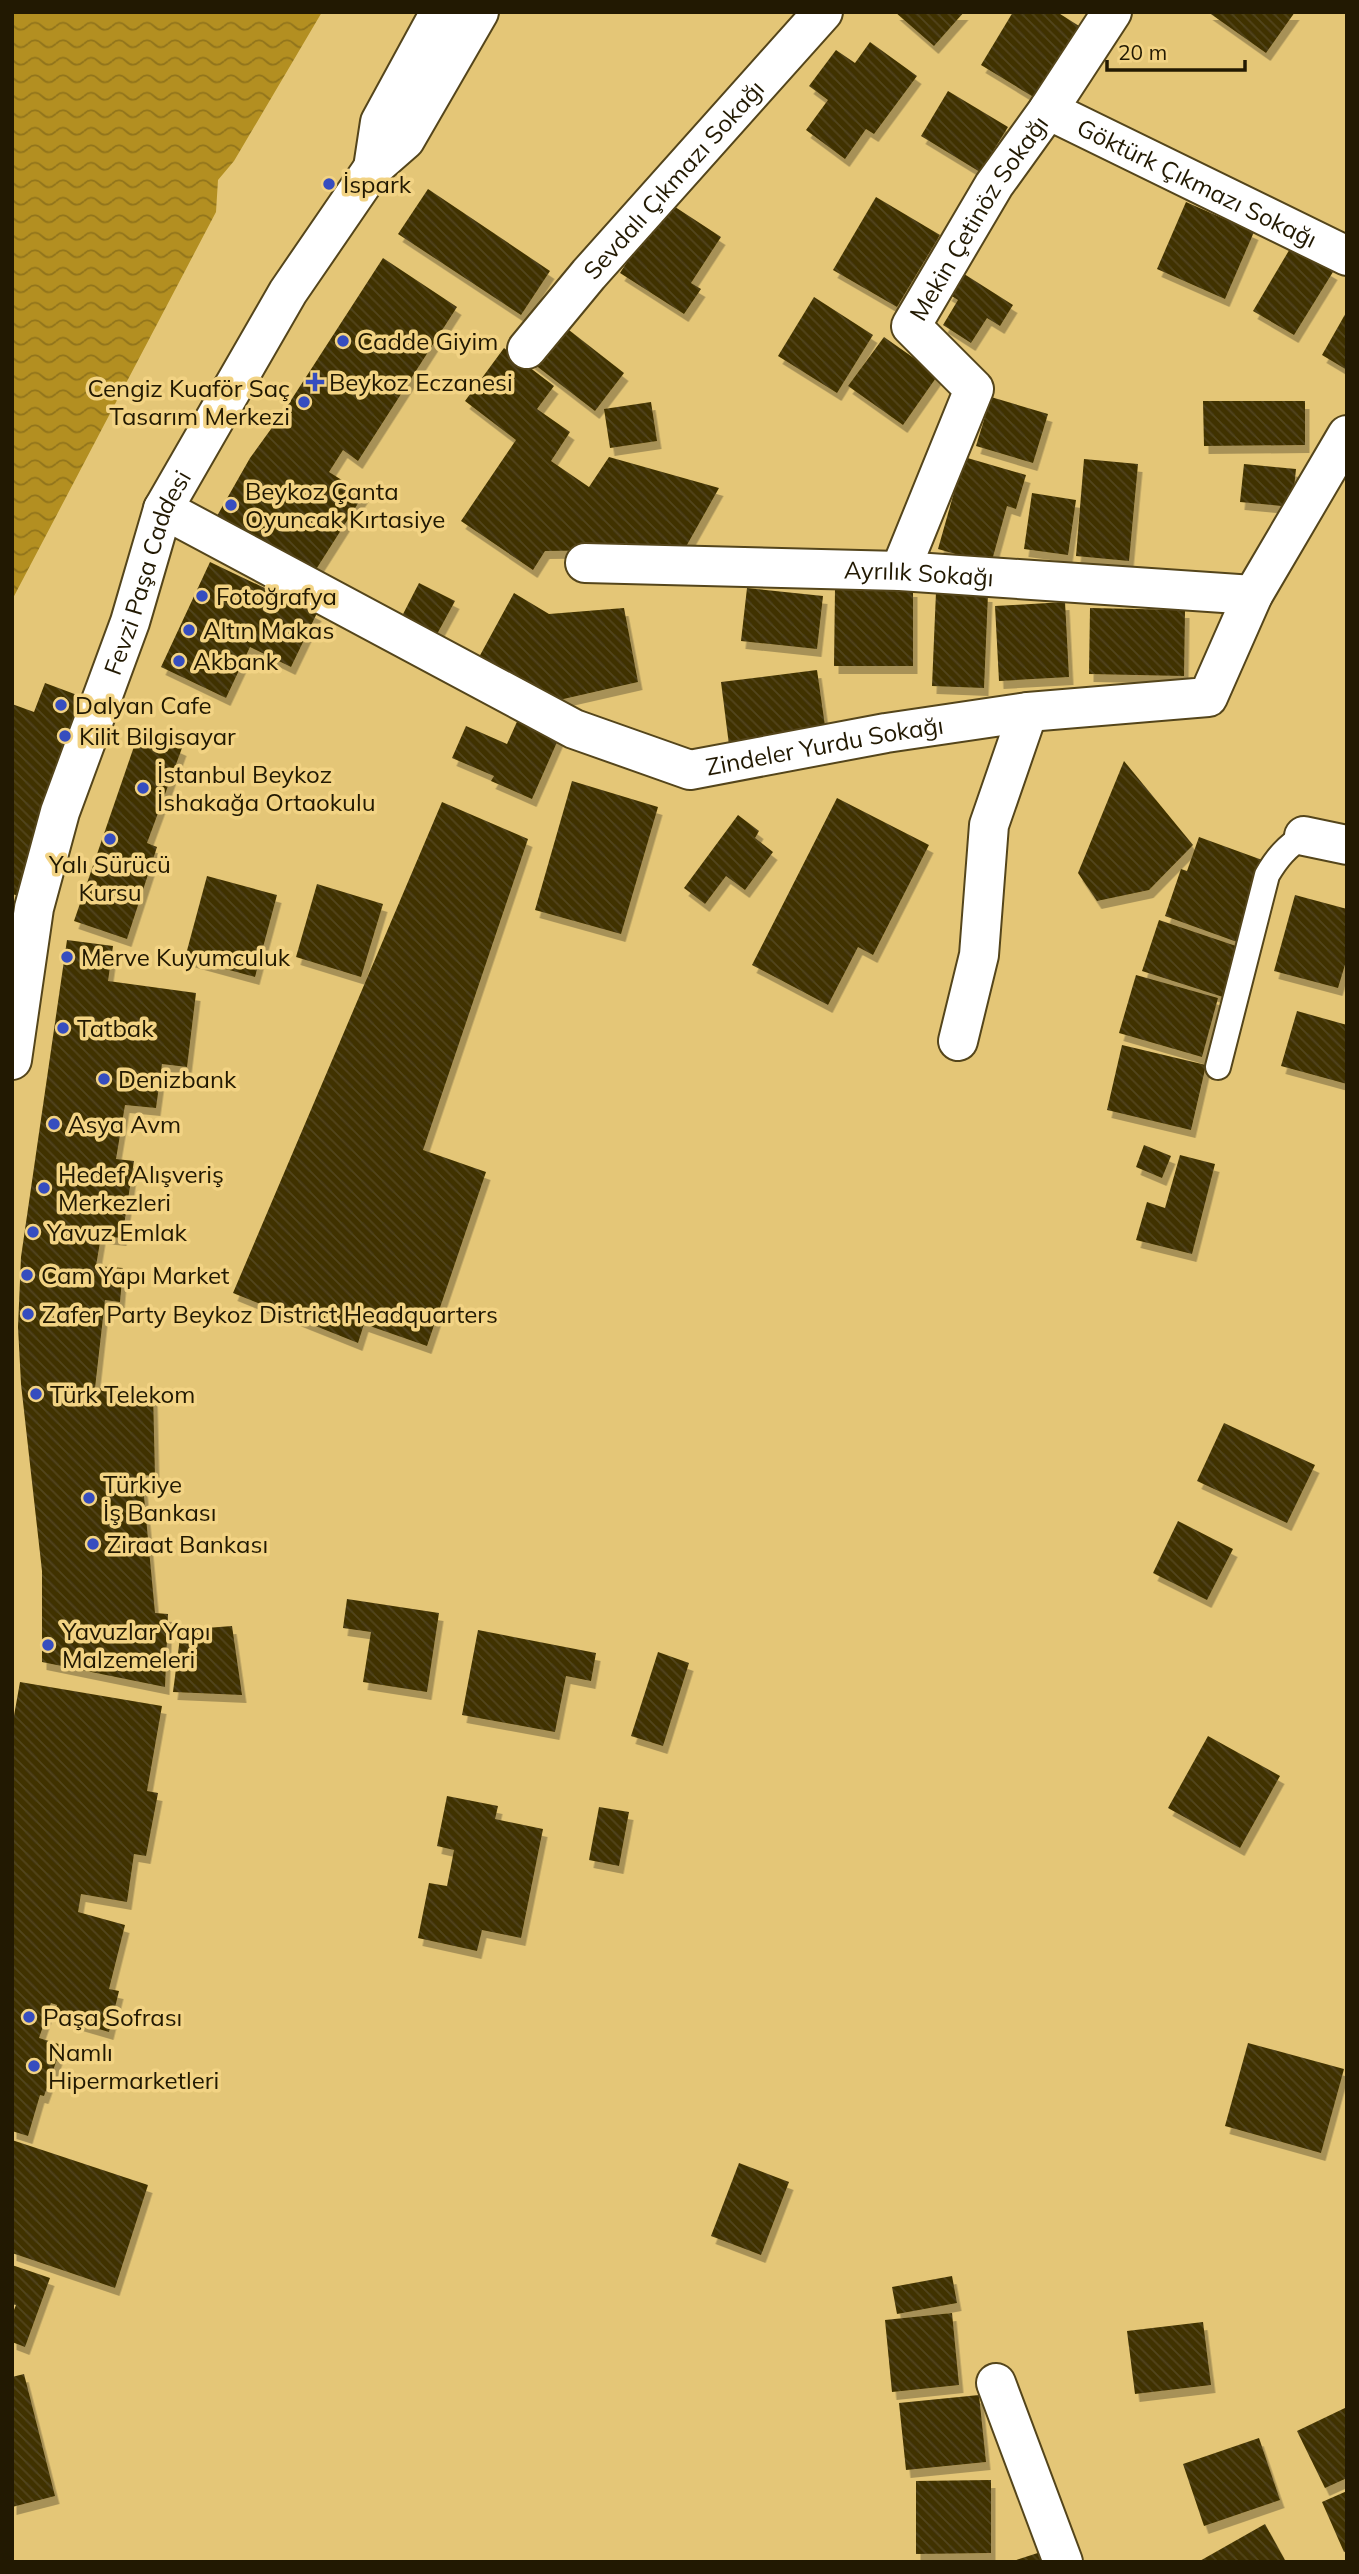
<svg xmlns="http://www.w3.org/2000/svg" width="1359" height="2574" font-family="Mulish,sans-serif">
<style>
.water{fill:url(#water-waves)}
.building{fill:url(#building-back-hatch);filter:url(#shadow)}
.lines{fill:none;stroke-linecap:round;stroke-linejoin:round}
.service-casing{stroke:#54451b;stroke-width:28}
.minor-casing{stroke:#54451b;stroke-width:42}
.primary-casing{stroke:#54451b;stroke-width:42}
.service{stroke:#fff;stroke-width:24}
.minor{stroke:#fff;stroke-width:38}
.primary{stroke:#fff;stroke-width:38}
.poi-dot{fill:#364dbf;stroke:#f2d384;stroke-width:2.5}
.labels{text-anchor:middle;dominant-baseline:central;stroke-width:7;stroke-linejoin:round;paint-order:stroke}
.street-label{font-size:24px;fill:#221902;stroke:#f2d384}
.poi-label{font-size:24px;fill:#221902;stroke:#f2d384;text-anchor:start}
</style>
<defs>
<pattern id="water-waves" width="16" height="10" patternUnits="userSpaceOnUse" patternTransform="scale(1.75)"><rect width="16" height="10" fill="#b38f21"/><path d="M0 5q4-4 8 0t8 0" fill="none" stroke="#91741b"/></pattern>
<pattern id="building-back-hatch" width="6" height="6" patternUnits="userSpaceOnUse" patternTransform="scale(1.75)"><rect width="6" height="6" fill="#403103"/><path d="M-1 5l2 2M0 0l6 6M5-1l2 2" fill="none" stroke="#53461d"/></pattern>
<filter id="shadow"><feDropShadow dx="4.5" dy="8" stdDeviation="0" flood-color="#0004"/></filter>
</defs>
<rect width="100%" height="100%" fill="#e4c677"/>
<path class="water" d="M12,12h310l-88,149 -16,19 -2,32 -204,388z"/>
<g class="building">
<path d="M895,12h69l-30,34z"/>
<path d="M1013,12h44l22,14 -44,72 -54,-33z"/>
<path d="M1208,12h87l-29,41z"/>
<path d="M870,42l47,34 -43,58 -8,-5 -21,30 -39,-29 22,-30 -19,-14 27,-36 19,13z"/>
<path d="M948,91l60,36 -28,45 -59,-36z"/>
<path d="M428,189l122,82 -29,44 -123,-81z"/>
<path d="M876,197l64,38 -43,72 -64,-37z"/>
<path d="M666,201l55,36 -30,46 10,6 -17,25 -64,-41z"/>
<path d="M1186,202l68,30 -29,67 -68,-30z"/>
<path d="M1291,247l42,25 -39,63 -41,-24z"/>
<path d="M383,258l74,49 -99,154 -15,-11 -14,22 35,22 -49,77 -98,-55 33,-58 34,-47z"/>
<path d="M961,272l52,33 -13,21 -13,-8 -16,25 -28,-18 15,-25 -11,-7z"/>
<path d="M814,297l59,38 -36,58 -59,-37z"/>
<path d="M1347,311v59l-25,-15z"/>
<path d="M560,323l64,50 -29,38 -65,-50z"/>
<path d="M884,337l54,38 -35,50 -55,-39z"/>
<path d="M504,348l50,38 -17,23 33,23 -19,29 38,26 20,-30 110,31 -36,64 -64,-2 -74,1 -12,19 -72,-49 55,-81 -51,-39z"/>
<path d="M991,397l57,17 -15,49 -57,-17z"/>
<path d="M1203,401h102v44l-101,1z"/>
<path d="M651,402l6,39 -47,7 -6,-39z"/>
<path d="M964,457l62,18 -10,34 -9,-3 -16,58 -53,-15z"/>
<path d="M1084,459l54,5 -9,97 -53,-5z"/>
<path d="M1244,464l52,5 -4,38 -52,-5z"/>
<path d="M1032,493l44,7 -8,55 -44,-6z"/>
<path d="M210,562l107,51 -26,54 -41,-20 -24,51 -65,-31z"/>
<path d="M419,583l36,18 -19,35 -35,-18z"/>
<path d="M747,588l76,8 -6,53 -76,-8z"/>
<path d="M835,588l78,1v77h-79z"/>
<path d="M936,592l52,2 -4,94 -52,-2z"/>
<path d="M514,593l35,21 75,-6 14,74 -79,18 -81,-41z"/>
<path d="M1065,602l4,75 -70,4 -4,-75z"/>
<path d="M1090,608l95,2 -1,66 -95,-2z"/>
<path d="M817,670l9,63 -97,12 -8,-63z"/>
<path d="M45,683l43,16 -69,197 -7,-2v-190l22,8z"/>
<path d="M520,715l41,18 -29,66 -41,-18 3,-5 -42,-18 14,-32 41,18z"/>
<path d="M140,729l42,19 -35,95 10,4 -30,92 -53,-18z"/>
<path d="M1124,761l69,84 -44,45 -52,11 -19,-28z"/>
<path d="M572,781l86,26 -37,127 -86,-24z"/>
<path d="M837,798l92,47 -56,110 -15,-8 -30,58 -76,-40z"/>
<path d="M442,802l86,37 -105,311 63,22 -59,174 -63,-22 -6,19 -125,-50z"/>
<path d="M738,815l21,16 -4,7 18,14 -28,38 -19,-14 -21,28 -21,-16z"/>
<path d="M1199,837l66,24 -28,81 -72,-26 16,-47 6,2z"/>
<path d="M207,876l70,19 -22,82 -70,-19z"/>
<path d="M317,884l66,20 -22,73 -65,-20z"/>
<path d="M1295,895l52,14v49l-9,30 -64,-17z"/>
<path d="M1159,920l80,27 -16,50 -81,-26z"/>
<path d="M67,940l46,6 -5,35 88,12 -9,74 -25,-3 -6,44 -31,-3 -9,54 18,2 -12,77 -21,-2 -5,30 27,2 -3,34 -15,-2 -10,88 58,4 2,84 -13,-1 13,138 13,1 -3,73 -123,-25v-91l-21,-187 -3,-57 3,-70z"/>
<path d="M1136,975l82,23 -16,59 -83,-24z"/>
<path d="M1297,1011l50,14v59l-66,-18z"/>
<path d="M1122,1045l84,20 -15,65 -84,-20z"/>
<path d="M1144,1145l27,11 -9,22 -26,-11z"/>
<path d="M1180,1155l35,9 -23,90 -56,-14 11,-38 18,6z"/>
<path d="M1224,1423l91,42 -28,58 -90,-42z"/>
<path d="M1178,1521l55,28 -26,51 -54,-27z"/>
<path d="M347,1599l92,14 -12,79 -64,-10 8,-50 -28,-4z"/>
<path d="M232,1626l10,69 -69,-3 8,-62z"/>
<path d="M478,1630l118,23 -5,28 -25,-5 -11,56 -93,-17z"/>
<path d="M658,1652l31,11 -26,83 -32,-10z"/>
<path d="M20,1682l142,24 -15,85 11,2 -12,63 -12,-2 -7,48 -46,-8 -3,18 47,13 -16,64 10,2 -10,41 -55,-16 3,-11 -6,-2 -12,35 23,7 -18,51 -4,-1 -12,41 -16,-5v-404z"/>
<path d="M1208,1736l72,40 -40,72 -72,-40z"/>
<path d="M447,1796l51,10 -3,13 48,10 -22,109 -39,-8 -5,21 -59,-13 11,-55 18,3 4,-20 3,-16 -17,-4z"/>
<path d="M599,1807l30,5 -10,54 -30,-6z"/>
<path d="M1248,2043l96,26 -23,84 -96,-27z"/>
<path d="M12,2140l136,45 -33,103 -103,-35z"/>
<path d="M739,2163l50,19 -28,73 -50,-19z"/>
<path d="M12,2265l38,13 -25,69 -13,-5v-27l4,-10 -4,-1z"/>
<path d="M952,2276l5,27 -60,11 -5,-27z"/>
<path d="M952,2313l7,72 -67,7 -7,-72z"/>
<path d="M1203,2322l8,63 -76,9 -8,-63z"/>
<path d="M24,2374l31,122 -43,11v-130z"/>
<path d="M979,2395l7,67 -80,8 -7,-67z"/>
<path d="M1347,2407v71l-22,10 -28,-57z"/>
<path d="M1259,2438l21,62 -76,26 -21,-62z"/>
<path d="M991,2480v73l-75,1v-73z"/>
<path d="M1347,2491v60l-3,1 -22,-50z"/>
<path d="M1265,2524l21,38h-88z"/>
<path d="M1047,2550l4,12h-38v-1z"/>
</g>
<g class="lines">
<g class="service-casing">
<path id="service" d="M1218,1067l49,-192c10,-17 20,-29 37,-39"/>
</g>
<g class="minor-casing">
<g id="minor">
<path id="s1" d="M1048,110l299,146"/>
<path id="s2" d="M527,349l62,-75 234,-262"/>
<path id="s3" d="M163,509l411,220 116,41 196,-37 142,-21 180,-15 45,-102 94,-160"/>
<path id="s4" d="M585,563l315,8 353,24"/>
<path id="s5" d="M900,571l74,-182 -63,-63 83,-141 54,-75 64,-98"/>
<path d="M1304,836l43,9"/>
<path d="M958,1041l21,-86 10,-130 39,-113"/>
<path d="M996,2383l67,179"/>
</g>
</g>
<g class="primary-casing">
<g id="primary">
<path d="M373,168l7,-46 60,-110"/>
<path id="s6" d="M12,1060l22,-152 26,-96 70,-190 33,-113 125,-217 85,-124 32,-28 74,-128"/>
</g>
</g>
<use href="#service" class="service"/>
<use href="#minor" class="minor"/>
<use href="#primary" class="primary"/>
</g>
<g class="poi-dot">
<circle cx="329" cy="184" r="7"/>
<circle cx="343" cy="341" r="7"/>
<path d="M311.5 371.5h7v7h7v7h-7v7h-7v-7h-7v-7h7z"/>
<circle cx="304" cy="402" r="7"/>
<circle cx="231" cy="505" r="7"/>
<circle cx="202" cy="596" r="7"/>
<circle cx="189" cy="630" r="7"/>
<circle cx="179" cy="661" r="7"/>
<circle cx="61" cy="705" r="7"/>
<circle cx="65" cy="736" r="7"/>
<circle cx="143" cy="788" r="7"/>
<circle cx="110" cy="839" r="7"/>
<circle cx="67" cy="957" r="7"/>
<circle cx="63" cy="1028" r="7"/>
<circle cx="104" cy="1079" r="7"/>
<circle cx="54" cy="1124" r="7"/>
<circle cx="44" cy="1188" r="7"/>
<circle cx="33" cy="1232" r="7"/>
<circle cx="27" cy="1275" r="7"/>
<circle cx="28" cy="1314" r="7"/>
<circle cx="36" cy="1394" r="7"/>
<circle cx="89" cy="1498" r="7"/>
<circle cx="93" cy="1544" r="7"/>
<circle cx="48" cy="1645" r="7"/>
<circle cx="29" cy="2017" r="7"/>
<circle cx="34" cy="2066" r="7"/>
</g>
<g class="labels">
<g class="street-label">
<text stroke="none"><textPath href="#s2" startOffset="224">Sevdalı Çıkmazı Sokağı</textPath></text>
<text stroke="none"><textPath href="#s1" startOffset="166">Göktürk Çıkmazı Sokağı</textPath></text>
<text stroke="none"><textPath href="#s5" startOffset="413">Mekin Çetinöz Sokağı</textPath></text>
<text stroke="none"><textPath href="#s6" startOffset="508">Fevzi Paşa Caddesi</textPath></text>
<text stroke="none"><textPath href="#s4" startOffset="334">Ayrılık Sokağı</textPath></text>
<text stroke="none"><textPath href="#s3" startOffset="726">Zindeler Yurdu Sokağı</textPath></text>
</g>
<g class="poi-label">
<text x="343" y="184">İspark</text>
<text x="357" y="341">Cadde Giyim</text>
<text x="329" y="382">Beykoz Eczanesi</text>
<text x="290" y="388" text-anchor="end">Cengiz Kuaför Saç<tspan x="290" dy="28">Tasarım Merkezi</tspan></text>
<text x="245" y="491">Beykoz Çanta<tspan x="245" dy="28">Oyuncak Kırtasiye</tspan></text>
<text x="216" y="596">Fotoğrafya</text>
<text x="203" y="630">Altın Makas</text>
<text x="193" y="661">Akbank</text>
<text x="75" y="705">Dalyan Cafe</text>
<text x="79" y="736">Kilit Bilgisayar</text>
<text x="157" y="774">İstanbul Beykoz<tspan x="157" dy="28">İshakağa Ortaokulu</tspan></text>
<text x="110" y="864" text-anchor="middle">Yalı Sürücü<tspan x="110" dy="28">Kursu</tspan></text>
<text x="81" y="957">Merve Kuyumculuk</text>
<text x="77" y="1028">Tatbak</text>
<text x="118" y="1079">Denizbank</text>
<text x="68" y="1124">Asya Avm</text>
<text x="58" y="1174">Hedef Alışveriş<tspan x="58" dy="28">Merkezleri</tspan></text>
<text x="47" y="1232">Yavuz Emlak</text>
<text x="41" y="1275">Cam Yapı Market</text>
<text x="42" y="1314">Zafer Party Beykoz District Headquarters</text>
<text x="50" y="1394">Türk Telekom</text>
<text x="103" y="1484">Türkiye<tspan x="103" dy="28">İş Bankası</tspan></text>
<text x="107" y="1544">Ziraat Bankası</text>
<text x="62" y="1631">Yavuzlar Yapı<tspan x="62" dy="28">Malzemeleri</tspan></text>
<text x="43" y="2017">Paşa Sofrası</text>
<text x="48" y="2052">Namlı<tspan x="48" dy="28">Hipermarketleri</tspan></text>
</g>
</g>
<rect width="1359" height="2574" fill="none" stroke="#221902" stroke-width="28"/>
<path d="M1107 60v10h138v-10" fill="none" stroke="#221902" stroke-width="3.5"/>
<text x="1118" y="60" font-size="21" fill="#221902" stroke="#f2d384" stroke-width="5" paint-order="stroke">20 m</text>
</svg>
